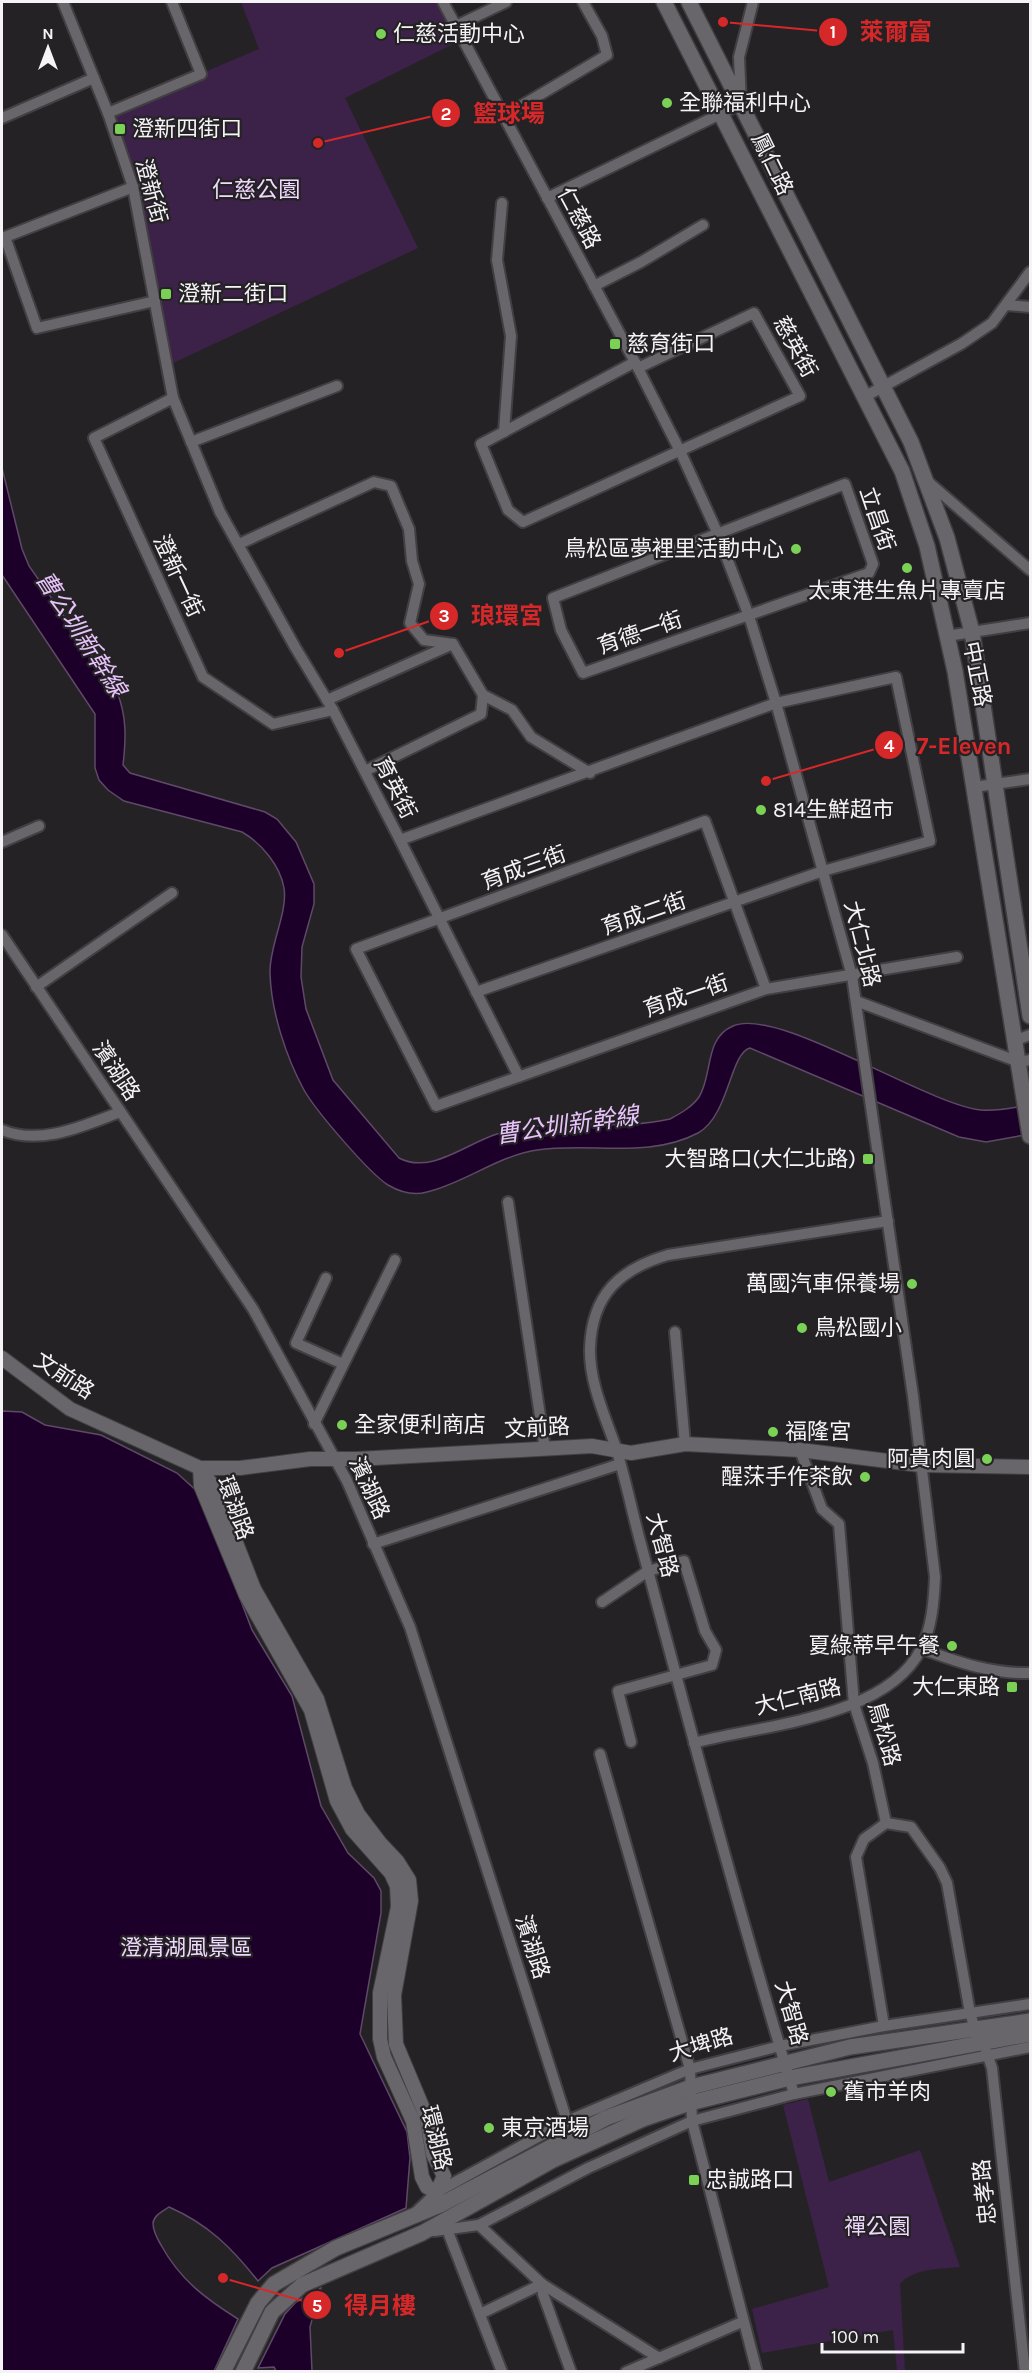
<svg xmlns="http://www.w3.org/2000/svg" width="1032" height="2373" font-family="Karla,'Noto Sans TC',sans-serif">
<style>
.green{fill:#3c2248}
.water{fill:#1d002a;stroke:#5e4967;stroke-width:1.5}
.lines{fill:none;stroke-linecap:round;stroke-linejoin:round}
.minor-casing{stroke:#413f42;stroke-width:14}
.tertiary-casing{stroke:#413f42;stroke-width:16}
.secondary-casing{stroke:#413f42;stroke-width:18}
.minor{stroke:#69666b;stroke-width:10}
.tertiary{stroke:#69666b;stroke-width:14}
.secondary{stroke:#69666b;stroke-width:15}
.poi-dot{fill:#7ad156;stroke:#252226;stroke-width:2}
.labels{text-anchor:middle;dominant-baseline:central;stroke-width:4.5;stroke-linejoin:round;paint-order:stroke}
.poi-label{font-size:22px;fill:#f5f3f6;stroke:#252226;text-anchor:start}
.street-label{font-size:22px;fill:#f5f3f6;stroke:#252226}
.park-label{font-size:22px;fill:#f0d7fd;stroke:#252226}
.water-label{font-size:24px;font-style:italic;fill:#e8c3fb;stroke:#252226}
.leader{fill:none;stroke:#d62828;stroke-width:2}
.callout-dot{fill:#d62828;stroke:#252226;stroke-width:2}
.mark-label{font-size:18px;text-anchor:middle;font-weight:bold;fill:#fff}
.callout-label{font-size:24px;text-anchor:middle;font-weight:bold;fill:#d62828;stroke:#252226;stroke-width:4.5;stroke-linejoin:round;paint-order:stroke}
</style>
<rect width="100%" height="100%" fill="#252226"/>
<g class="green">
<path d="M241,2h202l20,37 -118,59 73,150 -251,118 -34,-179 -25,-74 151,-64z"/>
<path d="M808,2099l21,83 91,-32 40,117c-18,2 -47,1 -60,17l5,86 4,1h-12l-4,-41 -131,23 -10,-44 77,-22 -46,-182z"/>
</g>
<g class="water">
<path d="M2,468l20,81 7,17 88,126c10,25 9,47 6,73l7,8 135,39 12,7 19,23 18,42v20l-12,43 -1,30 5,32 27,71 66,78c32,17 68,-15 98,-24 56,-18 117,-2 173,-15 11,-6 22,-12 29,-22 14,-22 5,-59 34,-71 44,-20 192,78 248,84 16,2 34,-3 49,-5v29l-44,8 -27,-5 -209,-89c-20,5 -21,68 -52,85 -49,26 -108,9 -161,17 -40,6 -72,33 -110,42 -14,4 -27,0 -39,-7 -19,-12 -72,-74 -84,-95 -18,-33 -33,-79 -34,-117 -1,-27 18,-60 14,-85 -4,-23 -23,-45 -42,-56l-118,-31 -16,-11 -9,-10 -4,-12v-54l-93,-139z"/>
<path d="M2,1411l20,1 23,13 56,10 76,38 23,21 52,136 40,66 29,110 27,47 26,25 7,13v22l-21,121 47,98 3,26 -4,50 -134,60 -14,13c-26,-33 -50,-57 -89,-74 -6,4 -15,8 -16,16 0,7 5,17 8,22 19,35 45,54 77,74l-24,52 -212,1z"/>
<path d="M321,2288l-11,39 2,44h-36l-2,-4 -16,1 27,-54 11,-12z"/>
</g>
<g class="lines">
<g class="minor-casing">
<g id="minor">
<path d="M63,2l45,111 25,74 40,211 47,114 75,135 38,63 67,130 376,-137 120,-26 34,164 -107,30 -347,121"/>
<path d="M443,2l195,366 43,85 36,79 32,84 27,87 76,273 61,420 22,181c-1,23 -3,51 -14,72 -34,69 -160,76 -227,94"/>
<path d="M456,26l50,-24"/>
<path d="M108,113l93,-39 -29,-72"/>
<path d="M504,116l103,-61 -5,-19 -19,-34"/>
<path d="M2,118l92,-40"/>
<path d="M133,187l-128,50 32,91 118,-27"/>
<path d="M547,198l194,-94 -2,-47 14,-55"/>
<path d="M502,203l-5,57 14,76 -7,96"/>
<path d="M594,286l47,-24 62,-37"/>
<path d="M1007,305l23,2"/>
<path d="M635,362l-154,82 27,66 15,12 277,-126 -46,-83 -116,55"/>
<path d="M864,397l97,-53 31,-21 38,-51"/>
<path d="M173,398l-79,40 109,239 70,47 60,-14"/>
<path d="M191,442l146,-56"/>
<path d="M926,480l104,90"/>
<path d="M845,484l28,80 -4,9 -286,100 -22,-43 -8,-32z"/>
<path d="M239,544l135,-62 17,4 18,43 3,32 7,23 -9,39 14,17 29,4"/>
<path d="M947,636l83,-13"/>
<path d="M483,695l29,15 19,27 59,36"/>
<path d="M327,700l126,-56 30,51 -2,19 -116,57"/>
<path d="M974,787l56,-8"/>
<path d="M400,840l118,235"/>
<path d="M2,842l37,-16"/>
<path d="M2,935l251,374 94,172 63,146 157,494"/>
<path d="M36,987l136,-94"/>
<path d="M766,989l-61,-168 -349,128 80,157 330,-117 191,-32"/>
<path d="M856,1001l163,61 11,-2"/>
<path d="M1016,1040l14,-5"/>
<path d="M2,1130c38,16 81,-4 118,-18"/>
<path d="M508,1202l37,247"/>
<path d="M326,1278l-30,65 47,21"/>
<path d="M675,1332l10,112"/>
<path d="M314,1424l81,-164"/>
<path d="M800,1450l22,59 17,15 15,180 19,59 13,60 -22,16 -8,18 28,169"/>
<path d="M373,1544l247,-80"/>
<path d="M602,1602l46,-31 36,-10 21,70 11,19 -4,15 -94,26 13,51"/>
<path d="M922,1649c36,13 69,25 108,24"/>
<path d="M600,1754l90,315 2,52 65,251"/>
<path d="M886,1823l25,4 29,41 7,15 23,130 7,22"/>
<path d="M986,2051l6,17 33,304"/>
<path d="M794,2094c-56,-184 -105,-371 -155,-557 -8,-30 -14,-60 -23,-89 -11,-32 -27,-66 -26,-100 2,-54 30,-79 78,-93l220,-34"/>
<path d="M417,2211l20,-19 130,-71 123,-52 90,-23 104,-20 146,-22"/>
<path d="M445,2224l57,148"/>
<path d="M479,2225l63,59 117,74"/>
<path d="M434,2231l45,-6 109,-57 104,-47 102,-27 236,-47"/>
<path d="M542,2284l1,10 28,78"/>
<path d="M480,2314l62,-30"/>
<path d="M626,2372l116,-50"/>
</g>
</g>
<g class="tertiary-casing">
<g id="tertiary">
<path d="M2,1358l68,51 130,59h40l70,-9h47l235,-13 39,7 54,-9 115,6 120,15 110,2"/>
<path d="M200,1468l15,21 39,100 63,110 28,89 13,26 22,29 17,18 12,19 2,21 -17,94 2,49 31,74 6,36 11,22 -7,16 -10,-5 -5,-10 -9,-56 -29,-64 -4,-18v-46l18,-86 -1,-21 -6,-13 -39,-44 -15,-28 -26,-91 -65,-115 -45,-109z"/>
</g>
</g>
<g class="secondary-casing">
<g id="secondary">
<path d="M664,2l238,469 25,75 28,125 75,465"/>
<path d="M689,2l222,440 36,96 25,94 58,384"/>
<path d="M223,2372l35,-69 16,-19 62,-36 104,-43 166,-87 85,-31 159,-40 180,-26"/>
<path d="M243,2372l29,-60 30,-27 120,-52 131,-73 90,-41 47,-16 100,-25 240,-44"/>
</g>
</g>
<use href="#minor" class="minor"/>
<use href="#tertiary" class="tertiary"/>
<use href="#secondary" class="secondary"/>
</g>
<g class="poi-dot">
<circle cx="381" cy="34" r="6"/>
<circle cx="667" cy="103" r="6"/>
<rect x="114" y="123" width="12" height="12" rx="3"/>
<rect x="160" y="288" width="12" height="12" rx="3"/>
<rect x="609" y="338" width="12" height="12" rx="3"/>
<circle cx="796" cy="549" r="6"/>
<circle cx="907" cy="568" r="6"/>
<circle cx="761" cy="810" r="6"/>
<rect x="862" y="1153" width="12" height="12" rx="3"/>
<circle cx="912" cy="1284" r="6"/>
<circle cx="802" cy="1328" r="6"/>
<circle cx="342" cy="1425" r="6"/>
<circle cx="773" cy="1432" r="6"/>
<circle cx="987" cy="1459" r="6"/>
<circle cx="865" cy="1477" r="6"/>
<circle cx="952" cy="1646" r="6"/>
<rect x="1006" y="1681" width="12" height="12" rx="3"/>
<circle cx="831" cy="2092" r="6"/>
<circle cx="489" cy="2128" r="6"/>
<rect x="688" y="2174" width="12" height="12" rx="3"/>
</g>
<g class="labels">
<g class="poi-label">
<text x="393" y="34">仁慈活動中心</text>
<text x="679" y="103">全聯福利中心</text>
<text x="132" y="129">澄新四街口</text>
<text x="178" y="294">澄新二街口</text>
<text x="627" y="344">慈育街口</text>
<text x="784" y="549" text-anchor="end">鳥松區夢裡里活動中心</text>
<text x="907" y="591" text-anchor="middle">太東港生魚片專賣店</text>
<text x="773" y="810">814生鮮超市</text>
<text x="856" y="1159" text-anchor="end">大智路口(大仁北路)</text>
<text x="900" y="1284" text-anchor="end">萬國汽車保養場</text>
<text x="814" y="1328">鳥松國小</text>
<text x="354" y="1425">全家便利商店</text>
<text x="785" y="1432">福隆宮</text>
<text x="975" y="1459" text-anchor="end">阿貴肉圓</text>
<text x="853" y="1477" text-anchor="end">醒莯手作茶飲</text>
<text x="940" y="1646" text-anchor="end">夏綠蒂早午餐</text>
<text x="1000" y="1687" text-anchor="end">大仁東路</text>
<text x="843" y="2092">舊市羊肉</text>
<text x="501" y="2128">東京酒場</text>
<text x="706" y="2180">忠誠路口</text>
</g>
<g class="street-label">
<text transform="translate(772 164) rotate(64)">鳳仁路</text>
<text transform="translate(151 191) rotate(75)">澄新街</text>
<text transform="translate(579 218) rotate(62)">仁慈路</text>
<text transform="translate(795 347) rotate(61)">慈英街</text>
<text transform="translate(877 519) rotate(71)">立昌街</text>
<text transform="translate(178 576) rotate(65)">澄新一街</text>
<text transform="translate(640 633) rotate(-19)">育德一街</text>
<text transform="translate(977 674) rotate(79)">中正路</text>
<text transform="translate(395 788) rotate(63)">育英街</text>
<text transform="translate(524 868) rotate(-20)">育成三街</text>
<text transform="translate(644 914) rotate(-19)">育成二街</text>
<text transform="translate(862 944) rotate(76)">大仁北路</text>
<text transform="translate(686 996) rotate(-19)">育成一街</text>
<text transform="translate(116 1071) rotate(56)">濱湖路</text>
<text transform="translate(64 1376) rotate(33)">文前路</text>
<text transform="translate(537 1428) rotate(-3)">文前路</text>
<text transform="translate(369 1488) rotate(65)">濱湖路</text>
<text transform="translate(235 1508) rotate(70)">環湖路</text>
<text transform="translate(662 1545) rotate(75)">大智路</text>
<text transform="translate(798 1697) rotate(-14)">大仁南路</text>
<text transform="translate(884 1734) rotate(74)">鳥松路</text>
<text transform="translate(532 1947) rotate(72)">濱湖路</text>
<text transform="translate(791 2013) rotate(74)">大智路</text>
<text transform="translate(701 2045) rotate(-17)">大埤路</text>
<text transform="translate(436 2138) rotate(76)">環湖路</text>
<text transform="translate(985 2192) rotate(-96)">忠孝路</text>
</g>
<g class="park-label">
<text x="256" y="190">仁慈公園</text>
<text x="186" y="1948">澄清湖風景區</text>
<text x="877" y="2227">禪公園</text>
</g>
<g class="water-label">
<text transform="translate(81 634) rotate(57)">曹公圳新幹線</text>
<text transform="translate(567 1125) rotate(-8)">曹公圳新幹線</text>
</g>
</g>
<path class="leader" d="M723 22L833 32M318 143L446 113M339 653L444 616M766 781L889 745M223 2278L317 2305"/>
<g class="callout-dot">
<circle cx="723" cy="22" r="6"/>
<circle cx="318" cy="143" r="6"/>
<circle cx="339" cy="653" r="6"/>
<circle cx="766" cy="781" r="6"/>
<circle cx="223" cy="2278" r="6"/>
<circle cx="833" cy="32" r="15"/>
<circle cx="446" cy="113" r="15"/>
<circle cx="444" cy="616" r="15"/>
<circle cx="889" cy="745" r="15"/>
<circle cx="317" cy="2305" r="15"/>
</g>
<g class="mark-label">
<text x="833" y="38">1</text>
<text x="446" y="120">2</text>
<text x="444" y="622">3</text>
<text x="889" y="752">4</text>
<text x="317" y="2312">5</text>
</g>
<g class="callout-label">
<text x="896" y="40">萊爾富</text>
<text x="509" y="122">籃球場</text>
<text x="507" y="624">琅環宮</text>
<text x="964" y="754">7-Eleven</text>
<text x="380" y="2314">得月樓</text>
</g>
<rect width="1032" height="2373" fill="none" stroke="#f5f3f6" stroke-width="6"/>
<g transform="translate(48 48)" stroke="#252226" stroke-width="4.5" paint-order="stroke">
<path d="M0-4.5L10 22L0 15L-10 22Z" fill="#f5f3f6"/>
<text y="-9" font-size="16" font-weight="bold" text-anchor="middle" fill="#f5f3f6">N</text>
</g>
<path d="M822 2343v9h141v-9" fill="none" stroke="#f5f3f6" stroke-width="3"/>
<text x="831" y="2343" font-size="18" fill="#f5f3f6" stroke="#252226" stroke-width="4.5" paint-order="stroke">100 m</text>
</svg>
